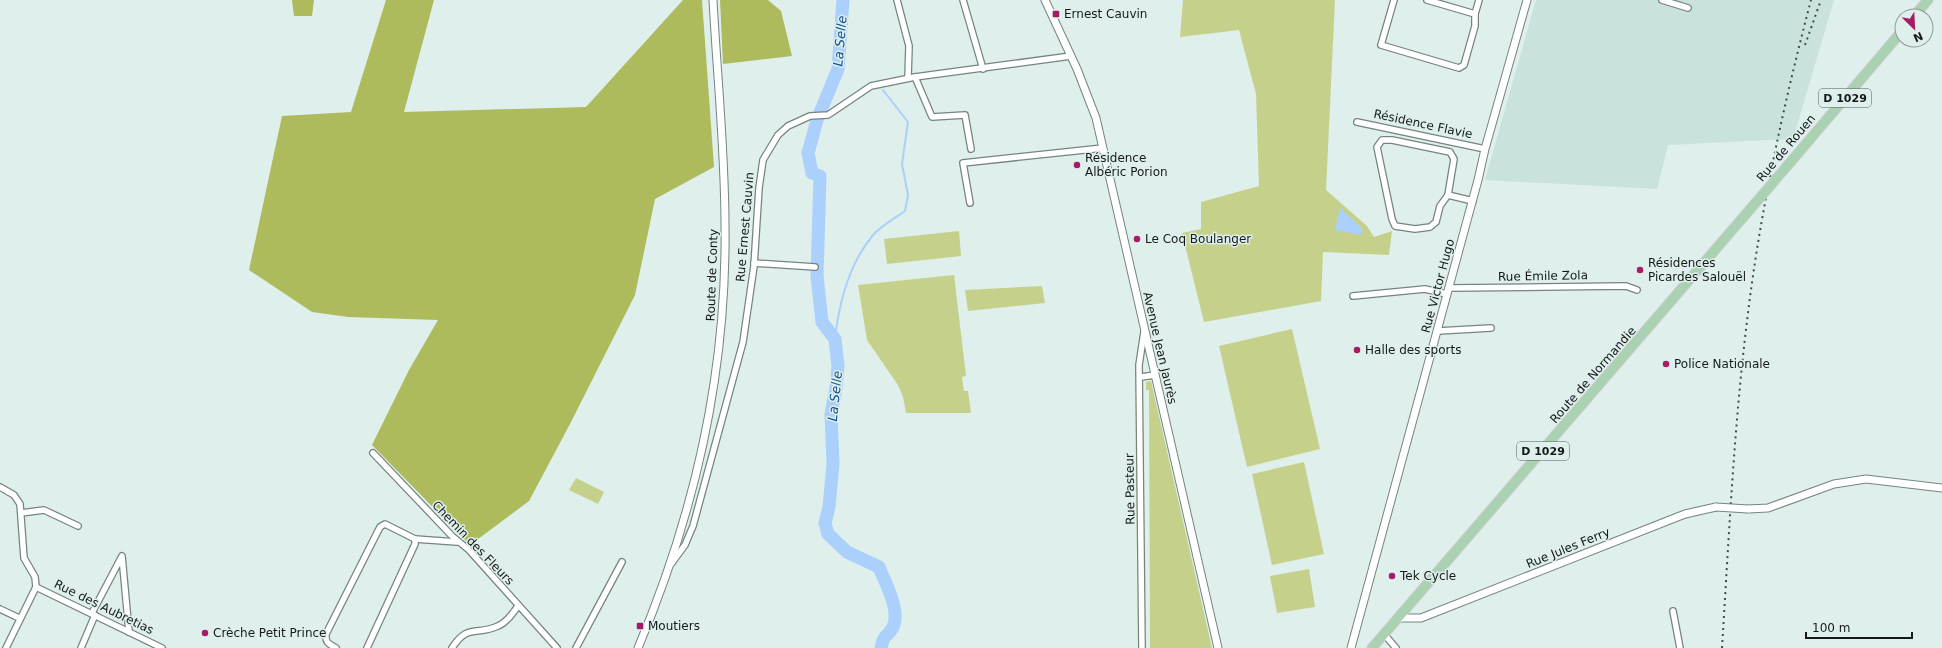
<svg xmlns="http://www.w3.org/2000/svg" width="1942" height="648" font-family="'DejaVu Sans',sans-serif">
<style>
.built{fill:#c9e2de}
.green{fill:#c5d18b}
.forest{fill:#adbb5d}
.water{fill:#aad0fb}
.lines{fill:none;stroke-linecap:round;stroke-linejoin:round}
.stream{stroke:#aad0fb;stroke-width:2}
.river{stroke:#aad0fb;stroke-width:13}
.minor-casing{stroke:#758481;stroke-width:8}
.tertiary-casing{stroke:#758481;stroke-width:9}
.primary-casing{stroke:#cccdcc;stroke-width:11}
.minor{stroke:#fff;stroke-width:5.5}
.tertiary{stroke:#fff;stroke-width:7}
.primary{stroke:#a9d1b2;stroke-width:9}
.rail{stroke:#434a49;stroke-width:2;stroke-dasharray:2 4;stroke-linecap:butt}
.tertiary-bridge-casing{stroke:#758481;stroke-width:9;stroke-linecap:butt}
.primary-bridge-casing{stroke:#cccdcc;stroke-width:11;stroke-linecap:butt}
.tertiary-bridge{stroke:#fff;stroke-width:7}
.primary-bridge{stroke:#a9d1b2;stroke-width:9}
.poi-dot{fill:#a51c65;stroke:#deefec;stroke-width:1.5}
.labels{text-anchor:middle;dominant-baseline:central;stroke-width:3;stroke-linejoin:round;paint-order:stroke}
.shield{fill:#deefec;stroke:#515a58;stroke-width:1}
.shield-label{font-size:11px;font-weight:bold;fill:#151a19}
.poi-label{font-size:12px;fill:#151a19;stroke:#deefec;text-anchor:start}
.street-label{font-size:12px;fill:#151a19;stroke:#deefec}
.water-label{font-size:13px;font-style:italic;fill:#0f5190;stroke:#deefec}
</style>
<rect width="100%" height="100%" fill="#deefec"/>
<path class="built" d="M1536,0h298l-41,139 -125,6 -11,44 -172,-9z"/>
<g class="green">
<path d="M1183,0h152l-9,190 41,36 7,11 18,-6 -3,24 -66,-3 -2,49 -117,21 -22,-89 19,-4v-27l58,-16 -3,-92 -17,-64 -59,7z"/>
<path d="M959,231l2,25 -74,8 -3,-25z"/>
<path d="M954,275l12,101 -4,1 2,14h4l3,22h-65l-3,-16 -5,-12 -31,-45 -9,-55z"/>
<path d="M1042,286l3,17 -77,8 -3,-21z"/>
<path d="M1292,329l28,120 -73,18 -28,-121z"/>
<path d="M1151,381l61,267h-62l-1,-258h-3v-8z"/>
<path d="M1304,462l20,92 -52,11 -20,-91z"/>
<path d="M576,478l28,14 -6,12 -29,-14z"/>
<path d="M1309,569l6,38 -38,6 -7,-37z"/>
</g>
<g class="forest">
<path d="M292,0h22l-2,16h-18z"/>
<path d="M386,0h48l-30,112 182,-5 97,-107h19l12,167 -59,32 -20,96 -65,129 -41,77 -59,44 -98,-100 37,-75 29,-50 -90,-3 -36,-5 -63,-42 33,-154 69,-4z"/>
<path d="M720,0h48l13,11 11,45 -69,8z"/>
</g>
<path class="water" d="M1340,208l22,20 -1,7 -26,-5z"/>
<g class="lines">
<path class="stream" d="M835,339c4,-37 14,-75 38,-104 8,-9 22,-17 32,-24l3,-16 -6,-31 6,-42 -25,-32"/>
<path class="river" d="M843,0l-5,69 -21,51 -9,33 4,20 8,3 -3,100 5,46 13,17 3,27 -2,22 -5,26 2,50 -4,43 -4,16 3,11 19,18 32,15c6,15 22,44 14,60 -5,10 -9,6 -12,21"/>
<g class="minor-casing">
<g id="minor">
<path d="M897,0l12,46 -1,32"/>
<path d="M963,0l20,69"/>
<path d="M1394,0l-13,45 78,23 5,-3 11,-39v-12l4,-14"/>
<path d="M1427,0l48,14"/>
<path d="M1662,0l26,8"/>
<path d="M915,77l17,40 33,-2 6,34"/>
<path d="M1357,122l128,27"/>
<path d="M1382,140h10l58,12 4,7 -6,36 -8,11 -4,16 -6,5 -15,2 -20,-3 -3,-7 -15,-72z"/>
<path d="M1448,195l25,6"/>
<path d="M970,203l-7,-40 140,-15"/>
<path d="M754,263l61,4"/>
<path d="M1449,288l177,-2 11,4"/>
<path d="M1353,296l72,-7 22,5"/>
<path d="M1438,331l53,-3"/>
<path d="M1141,377l14,-2"/>
<path d="M373,453l79,83 17,14 88,98"/>
<path d="M0,487l14,8 6,9 4,54 11,19 1,10 -30,61"/>
<path d="M21,513l23,-3 34,16"/>
<path d="M415,539l42,3"/>
<path d="M671,564l14,-19 8,-19 50,-184 11,-76 5,-78 4,-28 15,-25 10,-9 22,-10 18,-1 43,-29 44,-9 156,-21"/>
<path d="M36,587l126,61"/>
<path d="M0,609l19,9"/>
<path d="M1673,611l7,37"/>
<path d="M92,613l30,-57 7,76"/>
<path d="M1384,634l12,14"/>
<path d="M81,648l14,-33"/>
<path d="M336,648c-7,-4 -11,-5 -10,-14l54,-107 5,-3 30,15v5l-48,104"/>
<path d="M452,648c16,-25 25,-12 46,-22 9,-4 14,-12 20,-20"/>
<path d="M576,648l46,-86"/>
<path d="M1142,648l-3,-283 5,-33"/>
</g>
</g>
<g class="tertiary-casing">
<g id="tertiary">
<path d="M1045,0l32,69 19,49 122,530"/>
<path d="M1748,509l20,-1 66,-24 32,-5 76,9"/>
<path d="M1399,618h22l264,-104 31,-7"/>
<path d="M638,648c57,-135 89,-275 87,-423 0,-75 -8,-150 -12,-225"/>
<path d="M1351,648l127,-468 7,-31 42,-149"/>
</g>
</g>
<g class="primary-casing">
<g id="primary">
<path d="M1914,16l14,-16"/>
<path d="M1788,165l114,-134"/>
<path d="M1372,648l380,-441"/>
</g>
</g>
<use href="#minor" class="minor"/>
<use href="#tertiary" class="tertiary"/>
<use href="#primary" class="primary"/>
<g class="rail">
<path d="M1805,45l16,-45"/>
<path d="M1722,648c7,-112 12,-224 26,-335 13,-106 36,-210 63,-313"/>
</g>
<g class="tertiary-bridge-casing">
<path id="tertiary-bridge" d="M1716,507l32,2"/>
</g>
<g class="primary-bridge-casing">
<path id="primary-bridge" d="M1752,207l36,-42"/>
</g>
<use href="#tertiary-bridge" class="tertiary-bridge"/>
<use href="#primary-bridge" class="primary-bridge"/>
</g>
<g class="poi-dot">
<rect x="1052" y="10" width="8" height="8" rx="2"/>
<circle cx="1077" cy="165" r="4"/>
<circle cx="1137" cy="239" r="4"/>
<circle cx="1640" cy="270" r="4"/>
<circle cx="1357" cy="350" r="4"/>
<circle cx="1666" cy="364" r="4"/>
<circle cx="1392" cy="576" r="4"/>
<rect x="636" y="622" width="8" height="8" rx="2"/>
<circle cx="205" cy="633" r="4"/>
</g>
<g class="labels">
<g class="shield">
<rect x="1819" y="89" width="52" height="18" rx="3"/>
<rect x="1517" y="442" width="52" height="18" rx="3"/>
</g>
<g class="shield-label">
<text x="1845" y="98">D 1029</text>
<text x="1543" y="451">D 1029</text>
</g>
<g class="poi-label">
<text x="1064" y="14">Ernest Cauvin</text>
<text x="1085" y="158">Résidence<tspan x="1085" dy="14">Albéric Porion</tspan></text>
<text x="1145" y="239">Le Coq Boulanger</text>
<text x="1648" y="263">Résidences<tspan x="1648" dy="14">Picardes Salouël</tspan></text>
<text x="1365" y="350">Halle des sports</text>
<text x="1674" y="364">Police Nationale</text>
<text x="1400" y="576">Tek Cycle</text>
<text x="648" y="626">Moutiers</text>
<text x="213" y="633">Crèche Petit Prince</text>
</g>
<g class="street-label">
<text transform="translate(1423 124) rotate(12)">Résidence Flavie</text>
<text transform="translate(1786 148) rotate(-50)">Rue de Rouen</text>
<text transform="translate(745 227) rotate(-85)">Rue Ernest Cauvin</text>
<text transform="translate(712 275) rotate(-88)">Route de Conty</text>
<text transform="translate(1543 276) rotate(-1)">Rue Émile Zola</text>
<text transform="translate(1438 286) rotate(-75)">Rue Victor Hugo</text>
<text transform="translate(1160 348) rotate(77)">Avenue Jean Jaurès</text>
<text transform="translate(1593 375) rotate(-49)">Route de Normandie</text>
<text transform="translate(1130 489) rotate(-91)">Rue Pasteur</text>
<text transform="translate(473 543) rotate(46)">Chemin des Fleurs</text>
<text transform="translate(1568 548) rotate(-22)">Rue Jules Ferry</text>
<text transform="translate(104 607) rotate(26)">Rue des Aubretias</text>
</g>
<g class="water-label">
<text transform="translate(840 41) rotate(-85)">La Selle</text>
<text transform="translate(835 396) rotate(-84)">La Selle</text>
</g>
</g>
<g transform="translate(1914 28) rotate(156)"><circle r="19" fill="#deefec" stroke="#8e9a98"/>
<path d="M0-3L7 15L0 10L-7 15Z" fill="#a51c65"/>
<text y="-6" font-size="11" font-weight="bold" text-anchor="middle" fill="#151a19">N</text>
</g>
<path d="M1806 632v6h106v-6" fill="none" stroke="#151a19" stroke-width="2"/>
<text x="1812" y="632" font-size="12" fill="#151a19" stroke="#deefec" stroke-width="3" paint-order="stroke">100 m</text>
</svg>
